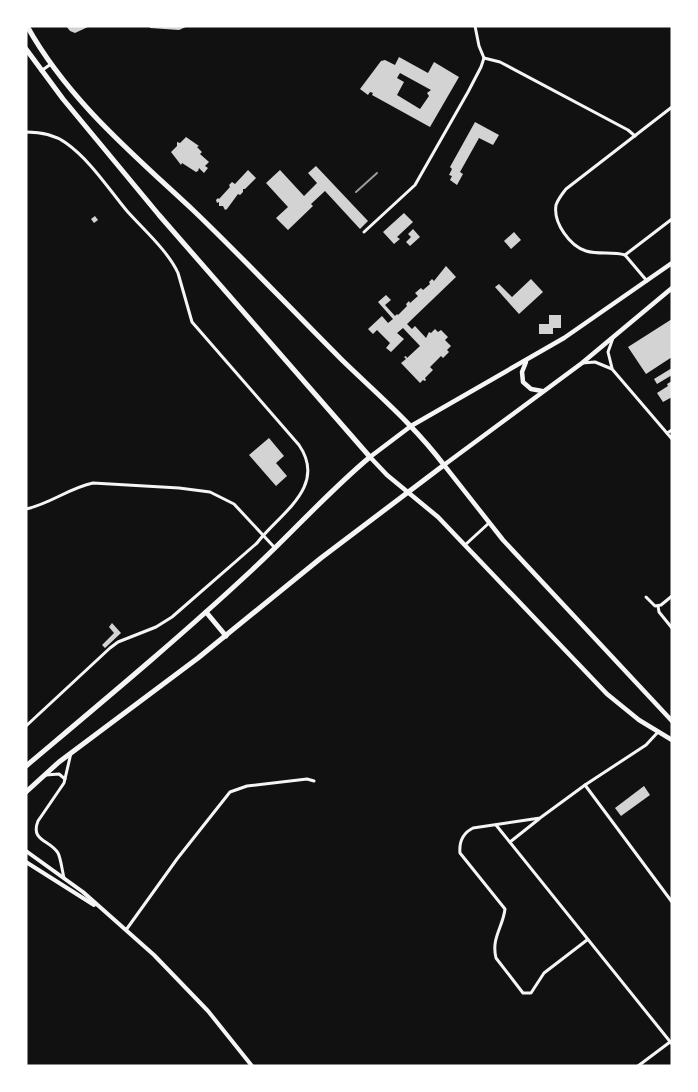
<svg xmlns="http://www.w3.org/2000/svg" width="698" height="1092" font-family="Raleway,sans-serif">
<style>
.building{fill:#d3d3d3;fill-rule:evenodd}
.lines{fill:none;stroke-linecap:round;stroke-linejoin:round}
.minor{stroke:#f5f5f5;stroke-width:3}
.tertiary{stroke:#f5f5f5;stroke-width:4}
.secondary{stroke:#f5f5f5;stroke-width:4.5}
.primary{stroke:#f5f5f5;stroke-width:5}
.rail{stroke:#9a9a9a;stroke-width:2}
</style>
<rect width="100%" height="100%" fill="#111"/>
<g class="building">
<path d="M66,26h24l-15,7 -5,-2z"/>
<path d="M150,26h38l-9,4 -29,-2z"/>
<path d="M399,57l29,16 6,-11 25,15 -29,50 -58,-32 1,-2 -3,-1 -2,3 -8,-6 21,-28 4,-1 10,5zM400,73l31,17 -4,3 2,3 -9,13 -23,-14 7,-13 -7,-4z"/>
<path d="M475,122l24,13 -6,10 -14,-7 -19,34 3,2 -6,11 -7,-5 2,-4 -3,-1 3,-6 -2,-2z"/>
<path d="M186,137l13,9 -2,1 5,5 -2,2 9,8 -4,4 3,2 -4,5 -5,-5 -1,3 -2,1 -14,-9 -1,2 -10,-13 6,-6v-4l3,1z"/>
<path d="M316,166l52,55 -8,8 -35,-38 -14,13 2,2 -25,24 -12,-12 12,-11 -22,-24 14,-13 24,26 13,-13 -9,-10z"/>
<path d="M248,170l8,8 -11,11h-2v3l-3,3 -2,-1 -11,15 -2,1 -2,-4h-4v-4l-2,1 -1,-3 2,-2 1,1 11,-12 -1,-2 3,-3 3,2z"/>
<path d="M404,213l9,9 -16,15 3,2 -6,5 -11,-12z"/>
<path d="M95,216l3,4 -4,3 -3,-4z"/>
<path d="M413,229l7,8 -10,9 -4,-4 5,-5 -3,-3z"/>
<path d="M514,232l7,8 -10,9 -7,-8z"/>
<path d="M446,266l10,11 -49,47 5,5 3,-3 11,12 3,-6 2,1 4,-4 3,3 3,-2 7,7 -3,3 6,6 -4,4 2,2 -6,6 -2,-2 -11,11 3,3 -8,8 1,2 -1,1 -2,-1 -3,3 -19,-20 5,-4 -2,-2 2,-1 1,2 13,-12 -17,-18 -6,5 7,6 -13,13 -5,-4 4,-5 -13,-13 -4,4 -5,-5 14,-13 6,7 5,-4 -15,-17 8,-7 5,5 -6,5 10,11 2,-2 1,1 9,-9 -1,-2 3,-3 1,2 8,-7 -3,-3 6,-5 2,2 7,-6 -1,-2 3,-3 2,2z"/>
<path d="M531,279l12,13 -24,22 -24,-27 4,-3 13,13z"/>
<path d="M549,315h12v13h-8v6h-14v-10h10z"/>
<path d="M672,319v38l-26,17 -18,-27z"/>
<path d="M672,368v7l-15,9 -3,-5z"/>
<path d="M672,381v16l-9,5 -6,-9 11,-7 -1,-2z"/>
<path d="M269,438l15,18 -8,7 11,13 -11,10 -27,-31z"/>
<path d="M112,623l9,10 -16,15 -3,-3 12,-12 -5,-6z"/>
<path d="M644,786l6,9 -29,21 -6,-8z"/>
</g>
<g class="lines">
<g class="minor">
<path d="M475,26l4,20 5,12"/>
<path d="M484,58l16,4 128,68 7,6"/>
<path d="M41,71l10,-7"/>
<path d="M26,132c14,0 29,3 40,11 24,17 42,45 61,68 16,18 41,40 51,62l14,49 107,123c29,42 -20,69 -42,98l-85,74 -16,10 -38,15 -8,6 -84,78"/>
<path d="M364,232l51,-47 53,-93 13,-25 3,-9"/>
<path d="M625,255l47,-36"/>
<path d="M647,281l-22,-26c-12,-4 -26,0 -39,-4 -16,-5 -33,-28 -30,-46 2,-6 6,-11 10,-16l106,-82"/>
<path d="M582,363l13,-1 17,7 60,70"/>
<path d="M612,368l-4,-16 5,-14"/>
<path d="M667,433l5,-3"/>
<path d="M26,509c24,-5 43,-21 67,-26l86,5 31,4 24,12 41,44"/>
<path d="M465,545l24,-22"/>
<path d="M646,597l9,9 6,-1 11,-9"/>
<path d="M658,606l1,6 13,16"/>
<path d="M46,775l13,-1 6,5"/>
<path d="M585,785l87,117"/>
<path d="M496,825l176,219"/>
<path d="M510,842l29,-23"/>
<path d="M64,878c-2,-8 -3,-19 -6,-25 -8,-13 -28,-12 -20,-32l26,-38 7,-30"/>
<path d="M126,930l51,-71 53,-67 17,-6 60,-7 7,2"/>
<path d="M587,940l-43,33 -13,20h-8l-27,-35c-5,-20 7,-31 9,-49l-45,-56c-1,-11 3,-20 13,-25l67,-10 45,-33 61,-40 12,-13"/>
<path d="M638,1066l32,-24"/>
</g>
<g class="tertiary">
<path d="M26,851l57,41 71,63 54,56 44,55"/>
<path d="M26,862l68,43"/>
</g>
<g class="secondary">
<path d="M672,263l-108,75 -153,88 -41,31 17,18 51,42 169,177 32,26 33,20"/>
<path d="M672,288l-90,75 -138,102 59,75 169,181"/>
<path d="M526,362l-4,10 1,10 8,7 11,2"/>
</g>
<g class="primary">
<path d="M26,49l37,50 96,116 211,242c-42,35 -78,76 -118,113 -73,68 -150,132 -226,196"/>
<path d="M206,612l20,24"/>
<path d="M26,792l33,-30 139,-104 123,-100 123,-93c-30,-40 -68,-72 -103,-106 -49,-49 -97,-100 -147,-148 -61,-57 -126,-111 -167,-185"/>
</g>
<path class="rail" d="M356,192l21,-19"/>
</g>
<rect width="698" height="1092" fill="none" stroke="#ffffff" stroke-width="55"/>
</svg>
